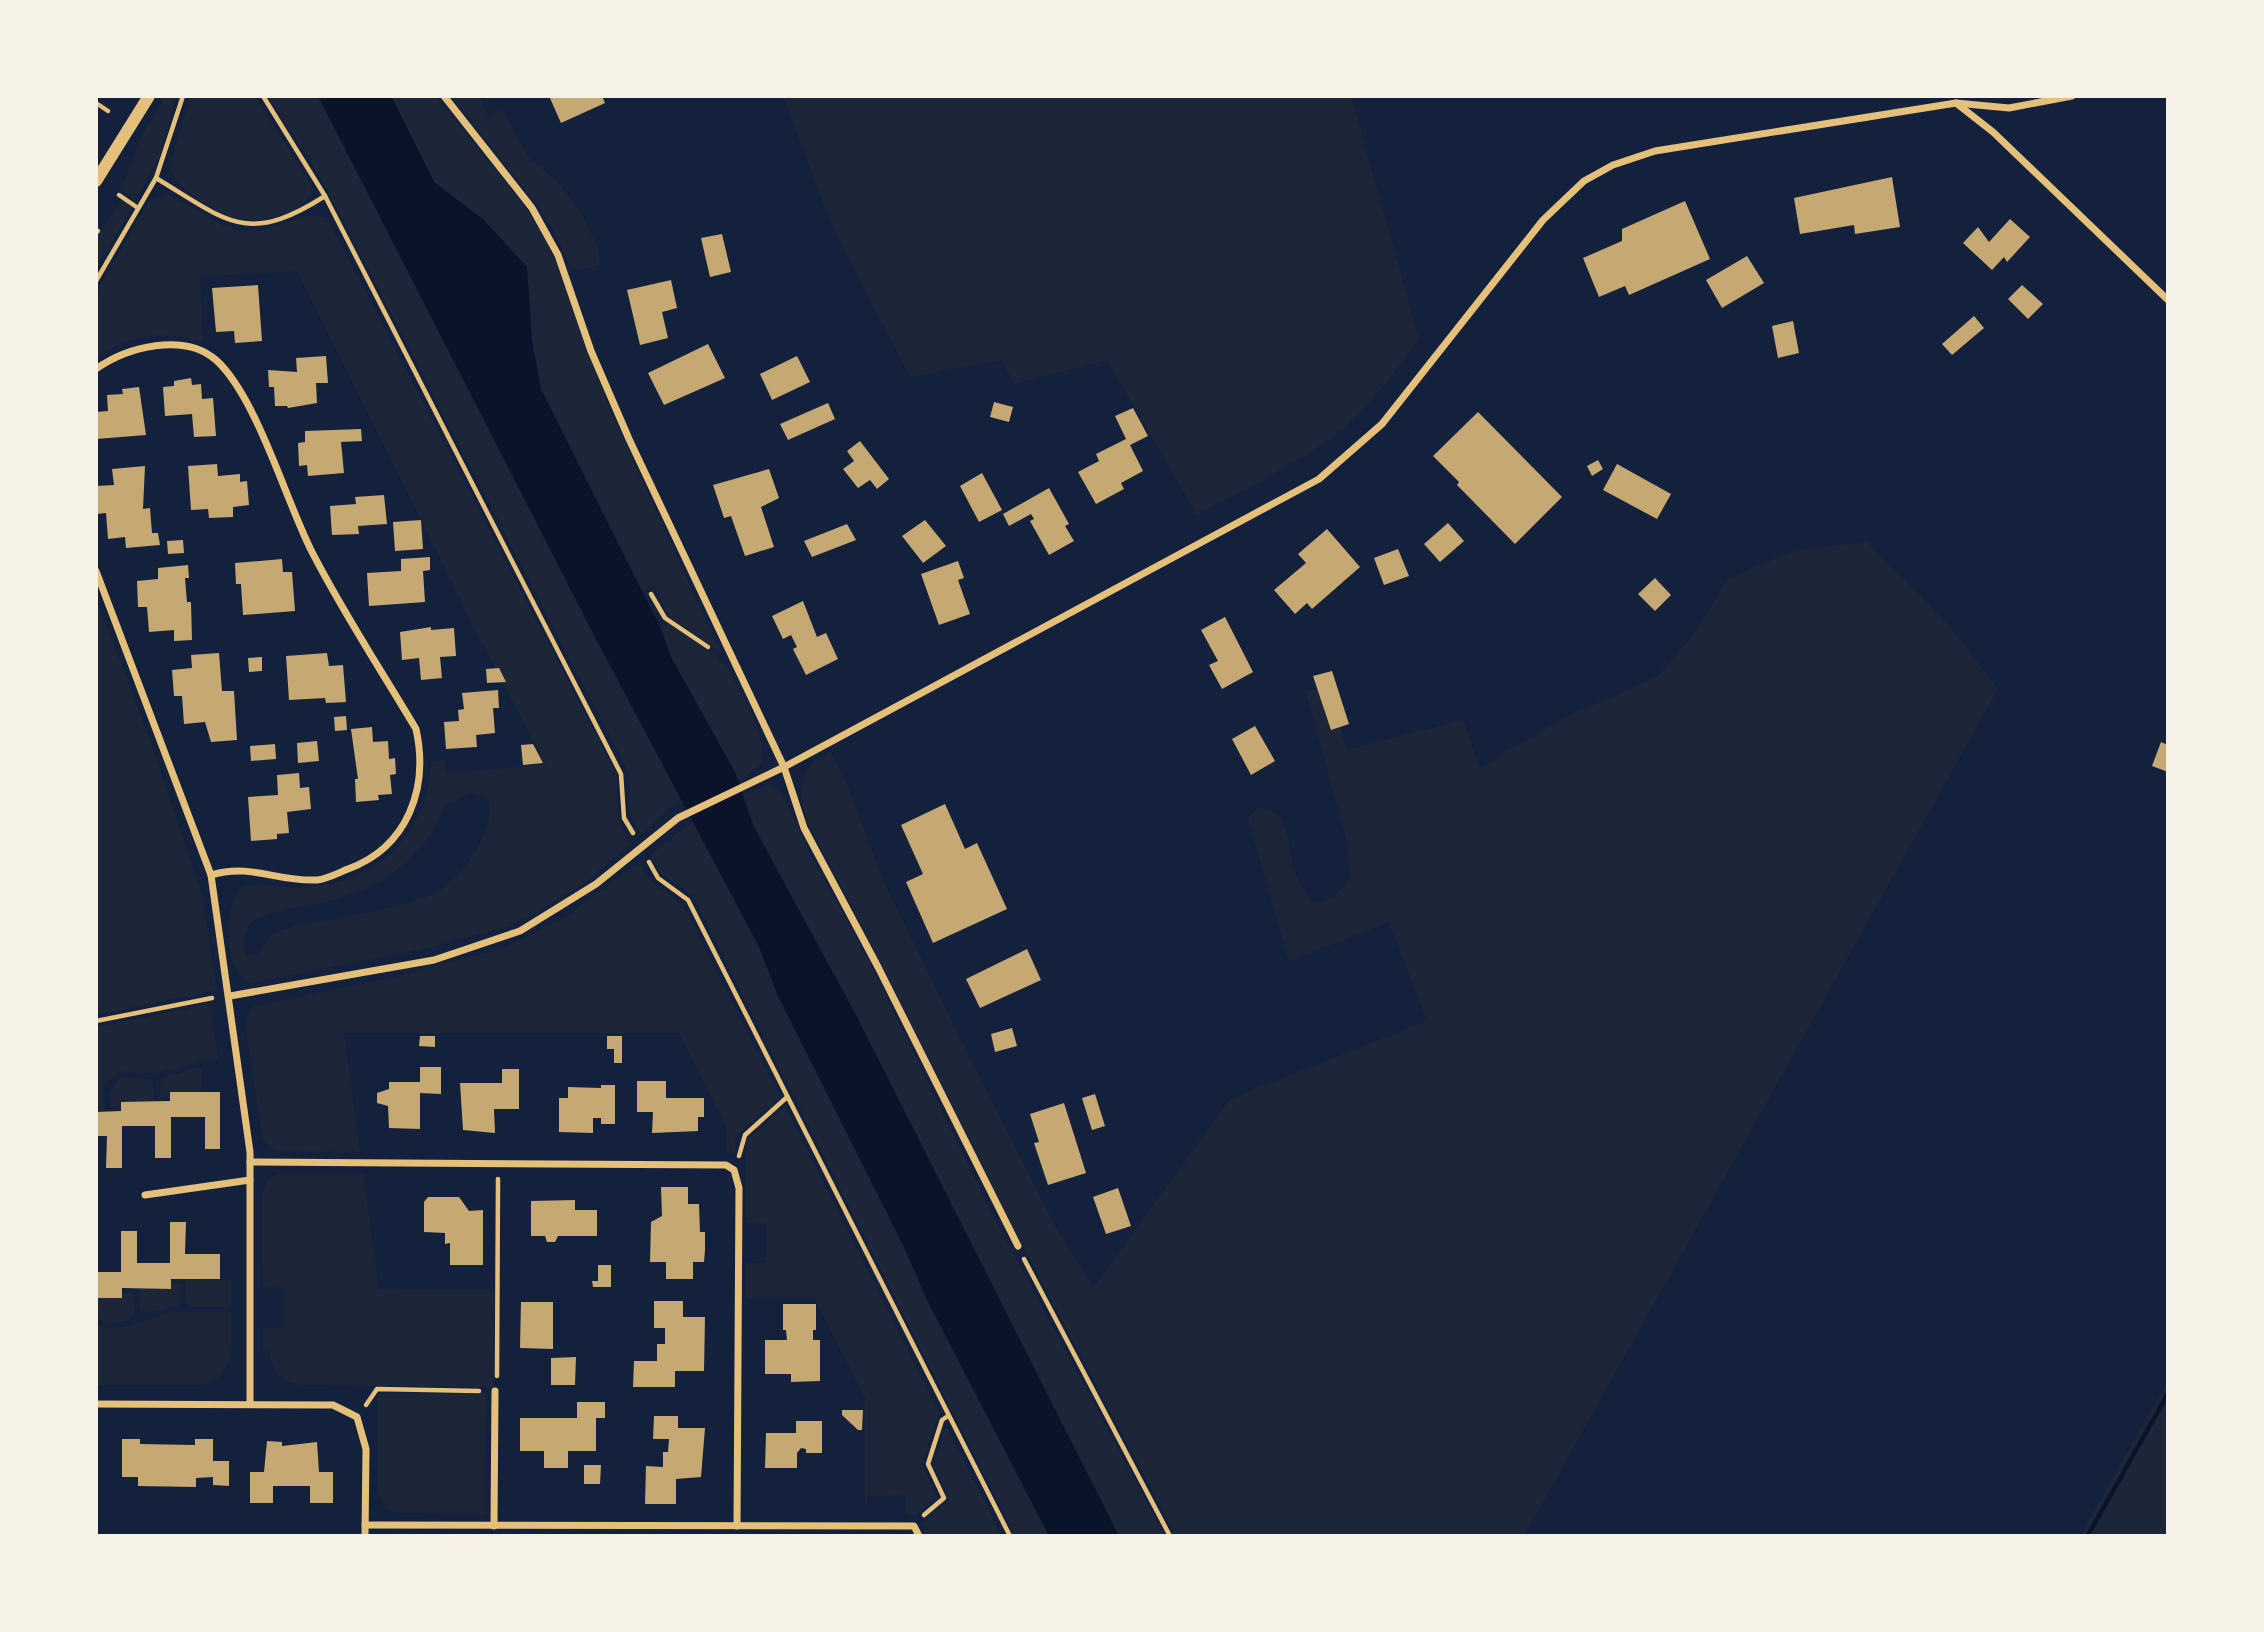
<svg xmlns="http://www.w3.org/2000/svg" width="2264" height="1632" font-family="Arial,sans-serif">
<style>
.green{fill:#1d2539;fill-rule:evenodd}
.water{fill:#0b132b}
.building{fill:#c6a872}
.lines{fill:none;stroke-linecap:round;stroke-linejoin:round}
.path{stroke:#e5c07b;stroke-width:4.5}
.minor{stroke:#e5c07b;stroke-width:7}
.tertiary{stroke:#e5c07b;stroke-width:12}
</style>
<rect width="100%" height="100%" fill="#14213d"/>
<g class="green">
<path d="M166,96h11l-17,59 -25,45 -14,-10 20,-53z"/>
<path d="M190,96h65l57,90c1,26 -46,35 -66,34 -22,-1 -75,-32 -76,-55z"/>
<path d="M268,96h50l278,543 90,164 -15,4 -30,28 -12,-22v-40l-308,-595z"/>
<path d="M391,96h45l93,116 26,46 52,145 114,250 -52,-37 -15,-29 -12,5 -101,-203 -9,-48 -5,-74 -93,-85z"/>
<path d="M451,96h27l11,21 13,-7 27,48 29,24 24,32 16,34 2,17 -22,5 -8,-4 -17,-37 -18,-27z"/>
<path d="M783,96h568l68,243c-20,28 -41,56 -65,80 -36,35 -111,70 -157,96l-90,-155 -93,24 -12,-24 -92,17 -78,-151z"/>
<path d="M168,194c28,12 47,35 79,37 28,2 54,-23 80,-13l290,557v41l14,28 -55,45 -66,37 -78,21 -182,36c-25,-10 -27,-74 -11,-93 16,-12 39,-1 58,-2 74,-2 131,-49 134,-126l14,-1 1,12 100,-8 -66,-126 -183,-368 -97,6 3,65c-39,-12 -72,-9 -107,16v-65l53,-92zM473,792l14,6c6,15 2,26 -5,41 -8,17 -21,35 -36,47 -31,24 -121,32 -162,43l-13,6 -14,21 -11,-2c-5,-14 -1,-31 14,-37 22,-9 50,-10 74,-17 47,-13 96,-46 110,-95z"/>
<path d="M122,200l10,7 -36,62v-32z"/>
<path d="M1867,542l84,86 47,61 -474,847h-348l-170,-322 -137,-275 -60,-114 -8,-28 2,-21 10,-14 17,-11 15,28 39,103 76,156 95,188 39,61 136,-188 197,-78 -38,-99 -100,39 -41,-143 9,-10c36,1 29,38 38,64 3,10 11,20 16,29 21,4 28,-9 39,-24l-3,-35 -41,-150 24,-6 16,64 117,-30 17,48 84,-50 93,-41 37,-43 34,-55 66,-29z"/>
<path d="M96,598l56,147 51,155 14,90 -121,25z"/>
<path d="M670,623l46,33 4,8h6c14,30 41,66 36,100l-24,17 -67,-124 -10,-29z"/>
<path d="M768,785l8,2 8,10 27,59 56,101 124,255 174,324h-46l-263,-521 -102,-188 -12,-33z"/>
<path d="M694,820l65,127 19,49 127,253 21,49 123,238h-34l-322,-640 -34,-24 -9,-17z"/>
<path d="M640,862l10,19 33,24 97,192 -44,39 -1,17h-9v-27l-47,-93h-335l16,119 -82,-1 -15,-10 -18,-117 2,-10 7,-8 136,-28 115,-30 59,-30z"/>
<path d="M210,1004l8,55 -19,2 -43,13 -36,-3 -16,14 1,27h-9v-85z"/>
<path d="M199,1067l3,2v23h-31l-1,5h-11l3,-19z"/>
<path d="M122,1076l28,4 3,3 1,19h-33v4l-11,1v-16z"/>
<path d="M785,1107l154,305 -17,52 15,33 -21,18 -10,-1v-19l-39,1 -2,18v-116l-51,-100h-68v-35h20v-40h-20v-82z"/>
<path d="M276,1174h87l16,115 115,1v97l-190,-2c-20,-1 -33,-12 -34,-33l-7,-1v-23h20v-40l-20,-1 -1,-94 5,-13z"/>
<path d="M186,1279l45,1v27h-41l-4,-5z"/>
<path d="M171,1283l10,1v18l-3,4 -33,7 -5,-3 -1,-21h31z"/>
<path d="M122,1293h11l2,20c-9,12 -26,13 -39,5v-20z"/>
<path d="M172,1312h59c0,30 7,67 -32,73h-103v-61c23,12 53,-7 76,-12z"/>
<path d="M2168,1380c0,21 -69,130 -83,156h-5z"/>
<path d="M486,1393l-1,121 -87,-1 -12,-4 -8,-16v-99z"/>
<path d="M2168,1398v138h-78z"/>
<path d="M946,1426l56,110h-75l-6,-12 29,-24 -17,-36z"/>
</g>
<g class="water">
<path d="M318,96h73l43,86 50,38 43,47 5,74 9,48 120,240 10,28 64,115 19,55 102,188 263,521h-70l-123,-238 -21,-49 -127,-253 -19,-49 -163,-308z"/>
<path d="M2168,1389v9l-78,138h-5z"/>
</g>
<g class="building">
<path d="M549,96h53l3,7 -44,20z"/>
<path d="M1892,177l8,50 -45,7 -1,-9 -54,9 -6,-36z"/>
<path d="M1685,201l25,58 -81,36 -4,-9 -26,11 -16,-39 39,-17v-12z"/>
<path d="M2010,219l20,18 -23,25 -3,-5 -12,13 -29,-27 15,-16 11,15z"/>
<path d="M722,234l9,38 -21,5 -9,-39z"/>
<path d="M1747,256l17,27 -42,25 -16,-28z"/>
<path d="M671,280l6,28 -15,4 6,26 -28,7 -13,-55z"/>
<path d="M258,285l4,56 -27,2 -1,-12 -18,1 -4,-44z"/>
<path d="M2022,285l21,19 -15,15 -20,-20z"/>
<path d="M1974,316l10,12 -32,27 -10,-11z"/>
<path d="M1793,321l6,32 -21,5 -6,-32z"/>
<path d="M708,344l17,34 -61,27 -16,-32z"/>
<path d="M326,356l2,27h-12l1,20 -29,5 -1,-2h-12l-1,-19h-5l-1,-17 29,2 -1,-14z"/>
<path d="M797,356l13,26 -38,18 -12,-26z"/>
<path d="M191,378l1,7 9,-1 1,15 11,-1 3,38 -22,1 -2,-23 -27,2 -2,-29 11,-1v-5z"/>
<path d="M139,387l7,48 -50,4v-27l12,-1 -1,-16 16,-1 -1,-5z"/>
<path d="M994,402l19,5 -4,15 -19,-5z"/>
<path d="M828,403l7,16 -47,21 -8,-16z"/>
<path d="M1133,408l15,28 -18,9 13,26 -22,12 3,6 -28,15 -18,-32 21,-11 -3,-7 30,-15 -11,-23z"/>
<path d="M1478,412l84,85 -47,47 -58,-59 2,-3 -26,-26z"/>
<path d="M361,429l1,12 -21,1 3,31 -36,3 -1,-11 -8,1 -1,-23 7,-1v-11z"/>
<path d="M860,441l29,38 -12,10 -7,-9 -12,8 -15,-19 11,-8 -7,-10z"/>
<path d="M1598,460l5,9 -11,7 -5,-10z"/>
<path d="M217,464l1,12 22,-2v8l7,-1 2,24 -16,2v10l-24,1 -1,-9 -17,1 -3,-44z"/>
<path d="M1617,464l54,30 -14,25 -54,-29z"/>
<path d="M145,466l-2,43 7,-1 2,25h6l2,12 -34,3 -1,-11 -17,2 -2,-26 -9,1 -1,-28 18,-1 -2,-16z"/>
<path d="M769,469l10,29 -18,9 13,40 -29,9 -14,-40 -7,2 -11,-33z"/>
<path d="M982,473l20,37 -23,12 -19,-36z"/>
<path d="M1049,488l20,36 -4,2 9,15 -25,14 -19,-34 4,-2 -3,-5 -22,12 -6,-12z"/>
<path d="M384,495l3,29 -29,2 1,8 -27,1 -2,-29 26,-2 -1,-7z"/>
<path d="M421,520l2,29 -28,2 -2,-29z"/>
<path d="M925,520l21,26 -23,17 -21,-27z"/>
<path d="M1448,523l16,18 -24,21 -16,-18z"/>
<path d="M847,524l9,16 -44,17 -8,-16z"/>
<path d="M1327,529l33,38 -48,42 -5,-6 -12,11 -21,-24 32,-27 -8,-9z"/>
<path d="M183,540l1,13 -16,1 -1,-13z"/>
<path d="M1398,549l11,27 -25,9 -10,-27z"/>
<path d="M430,557v13l-7,1 2,31 -56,4 -2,-33 34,-2v-12z"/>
<path d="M282,559l1,13h9l3,39 -52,4 -2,-31h-5l-1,-21z"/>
<path d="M958,561l6,17 -6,2 12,34 -31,11 -18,-51z"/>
<path d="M188,565l1,13h-4l2,24h4l1,38 -18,1v-11l-25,2 -2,-25h-9l-1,-26 21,-2v-11z"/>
<path d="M1655,578l16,17 -16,16 -17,-17z"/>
<path d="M803,601l14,36 9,-4 12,26 -32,16 -13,-26 4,-2 -6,-12 -8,4 -11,-23z"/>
<path d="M1225,617l28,55 -31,17 -13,-24 9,-4 -17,-31z"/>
<path d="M431,627v3l23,-2 2,28 -16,1 2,21 -21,2 -2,-22 -17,2 -2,-28z"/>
<path d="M219,653l3,38h12l3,49 -26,2 -6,-20 -21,2 -2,-28h-8l-2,-26 20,-2 -1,-13z"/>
<path d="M327,653l2,13 14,-1 3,37 -20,1 -1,-5 -36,2 -3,-44z"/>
<path d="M262,657v14l-13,1 -1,-14z"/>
<path d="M499,668l7,14 -19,1 -1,-14z"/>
<path d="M1332,671l17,53 -18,6 -18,-54z"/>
<path d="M498,690l1,18h-6l2,25 -19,2 1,12 -31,2 -2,-27 15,-1 -1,-11 6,-1 -2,-16z"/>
<path d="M346,716l1,14 -12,1 -1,-14z"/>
<path d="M1255,726l20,35 -24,14 -19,-36z"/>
<path d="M372,727l1,15 15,-1 1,18 6,-1 1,16 -6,1 2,19 -14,1 1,5 -23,2 -1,-23h3l-7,-50z"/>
<path d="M317,741l2,20 -21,2 -1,-20z"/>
<path d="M2161,742l7,3v27l-16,-6z"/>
<path d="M275,744l1,15 -25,2 -1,-15z"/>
<path d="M533,744l10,19 -20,2 -2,-20z"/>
<path d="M299,773l1,15 9,-1 2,22 -24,3 2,21 -12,1v5l-26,2 -3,-44 30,-2 -1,-20z"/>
<path d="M945,804l20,45 12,-6 30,66 -74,34 -27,-61 17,-8 -22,-49z"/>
<path d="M1027,949l14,31 -61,28 -14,-29z"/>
<path d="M1012,1028l5,18 -22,6 -4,-18z"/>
<path d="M420,1036h15v11l-16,-1z"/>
<path d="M607,1036h15v27h-8v-14h-7z"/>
<path d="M420,1067h21v27l-21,-1v36l-31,-1 -1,-22 -11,-3v-10l12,-4v-7h31z"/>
<path d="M502,1069h17v40h-25l1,24 -32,-3 -3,-47h42z"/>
<path d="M637,1081h29v17h38v19h-6v14l-46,2 1,-21h-16z"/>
<path d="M601,1085h14v39h-14v-6h-8v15l-34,-1v-34h9v-11l33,1z"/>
<path d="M170,1092h50v57h-15v-32h-34v41h-16v-32h-33v42h-16l1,-32h-11v-24l25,-1v-9l49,-1z"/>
<path d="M1095,1094l10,32 -13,4 -10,-32z"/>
<path d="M1064,1103l22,70 -38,12 -14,-42 5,-1 -9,-28z"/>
<path d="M661,1187h27v17h11l1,28h5v18l-1,12h-11v17h-27v-17h-16l1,-40 11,-6z"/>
<path d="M1118,1188l13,38 -25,8 -13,-37z"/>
<path d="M428,1197h31l10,14 14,-1v55h-33v-22l-5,1v-11l-21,-1v-30z"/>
<path d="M575,1200v10h22v26h-39l-3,6h-8l-2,-6h-14v-35z"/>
<path d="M170,1222h16l-1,32h35v25h-49v10l-49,-1v10h-26v-26h25v-41h16v32h33z"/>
<path d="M598,1265h13v22h-18l-1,-6h6z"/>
<path d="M654,1301h29v16h22l-1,54h-29v16h-42l1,-26h23v-17h8v-16h-11z"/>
<path d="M521,1302h32v47l-33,-1z"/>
<path d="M783,1304h33v26h-3v10h7v41l-29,1v-8h-26v-34h22l-1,-10h-3z"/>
<path d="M576,1357l-1,28h-24v-27z"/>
<path d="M577,1402h28v16h-9v33h-28v17h-24v-17h-24v-33h57z"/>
<path d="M842,1410h21l-1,20h-4l-16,-15z"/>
<path d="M654,1416h24v12h27l-4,49 -25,2v25h-31l1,-38 17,1v-15h5l1,-13h-16z"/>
<path d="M796,1421h26v32h-16v-4l-5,-1 -4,5v15h-32l1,-35h30z"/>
<path d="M122,1439h18v5l55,1v-6h18v22h16v25l-16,-1v-8l-17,1v9l-58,-1v-9h-16z"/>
<path d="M267,1441l15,1v4l35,-4 2,30h14v31h-23v-17h-37v17h-23v-31h14z"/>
<path d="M584,1465h17l-1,19h-16z"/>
</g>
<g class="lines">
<g class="path">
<path d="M263,96l62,100 296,578 3,44 9,15"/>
<path d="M96,103l12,8"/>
<path d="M156,178c71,43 91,68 169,18"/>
<path d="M119,195l19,13"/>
<path d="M96,233l2,-2"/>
<path d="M96,281l60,-103 27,-82"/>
<path d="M651,594l14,24 43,29"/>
<path d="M649,862l9,16 30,22 322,636"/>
<path d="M96,1021l116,-23"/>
<path d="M739,1156l6,-21 41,-37"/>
<path d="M1024,1259l146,277"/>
<path d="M497,1376l1,-197"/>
<path d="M366,1405l11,-16 102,2"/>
<path d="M924,1515l20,-17 -16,-34 14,-44 6,-4"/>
</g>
<g class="minor">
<path d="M444,96l88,112 26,47 33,96 38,88 155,328 20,61 74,139 140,279"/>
<path d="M1956,103l37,29 175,168"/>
<path d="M96,369c31,-22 88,-37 120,-9 40,36 69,138 95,190 31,61 70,120 105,179 13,59 -8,118 -68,140 -10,4 -21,10 -31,11 -41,2 -65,-17 -106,-5"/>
<path d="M96,571l115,304 39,277v251"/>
<path d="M230,996l204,-36 86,-29 76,-47 82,-66 106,-51 535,-288 63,-55 161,-204 41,-39 29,-16 42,-14 301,-48 53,5 63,-12"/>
<path d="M250,1162l476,3 8,5 5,18 -2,338"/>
<path d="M145,1195l105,-15"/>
<path d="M96,1404l237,1 24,12 9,32 -1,87"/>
<path d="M365,1525l549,1 5,10"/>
<path d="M494,1526l1,-135"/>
</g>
<path class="tertiary" d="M96,181l53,-85"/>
</g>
<rect width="2264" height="1632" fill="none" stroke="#f6f1e7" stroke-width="196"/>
</svg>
